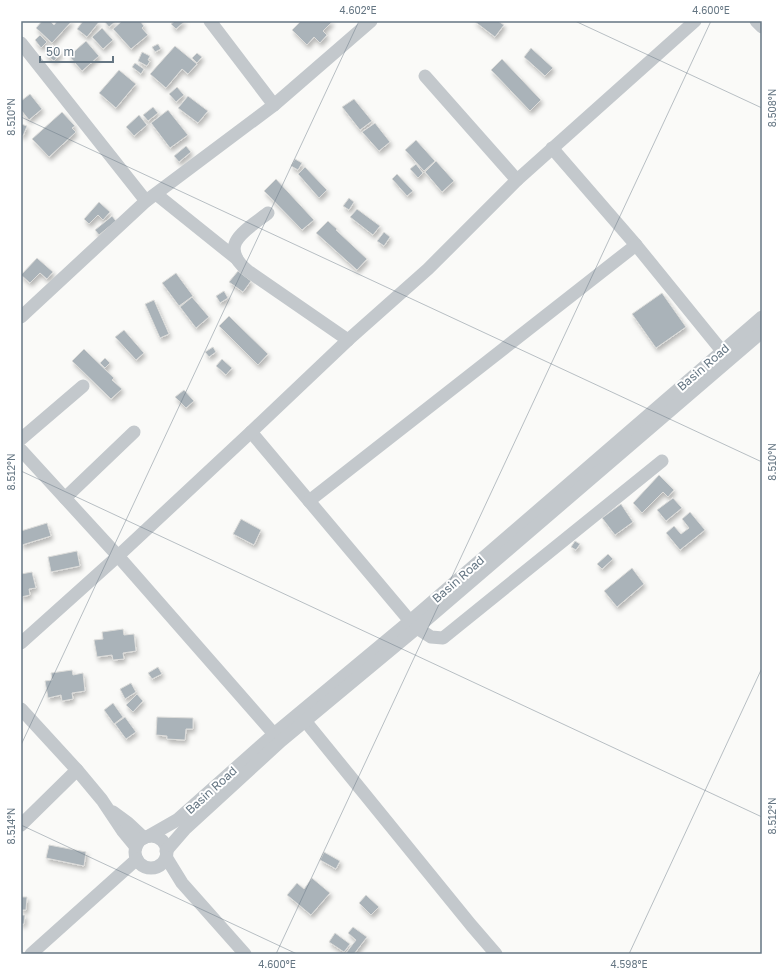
<svg xmlns="http://www.w3.org/2000/svg" width="783" height="975" font-family="'Golos Text',sans-serif">
<style>
.building{fill:#aab3b9;stroke:#dcdcda;filter:url(#shadow)}
.lines{fill:none;stroke-linecap:round;stroke-linejoin:round}
.minor{stroke:#c3c8cc;stroke-width:13}
.ticks{fill:none;stroke:#657683;stroke-width:1;stroke-opacity:0.45}
.labels{text-anchor:middle;dominant-baseline:central;stroke-width:4;stroke-linejoin:round;paint-order:stroke}
.street-label{font-size:12px;fill:#657683;stroke:#fff}
.neatline{fill:none;stroke:#657683;stroke-width:1.5}
.ticks-label{font-size:10px;text-anchor:middle;fill:#657683}
</style>
<defs>
<filter id="shadow"><feDropShadow dx="2" dy="3.5" stdDeviation="2" flood-color="#0004"/></filter>
</defs>
<rect width="100%" height="100%" fill="#fafaf8"/>
<g class="building">
<path d="M42,21h8l4,4 3,-4h15l-20,22 -16,-15z"/>
<path d="M83,21l16,1 -12,15 -10,-8z"/>
<path d="M104,21h12l-7,6z"/>
<path d="M122,21h18l4,5 -2,2 6,7 -17,14 -18,-20z"/>
<path d="M175,21h9v1l-8,7 -5,-5z"/>
<path d="M301,21h30l1,1 -9,9 4,4 -7,8 -6,-6 -7,8 -15,-15z"/>
<path d="M474,21h24l6,4 -9,12z"/>
<path d="M102,28l11,12 -10,9 -11,-12z"/>
<path d="M40,35l7,7 -6,6 -6,-8z"/>
<path d="M86,41l13,15 -17,15 -13,-15z"/>
<path d="M158,44l3,5 -6,3 -3,-5z"/>
<path d="M52,45l9,8 -7,8 -9,-7z"/>
<path d="M175,46l22,18 -9,10 -6,-5 -16,19 -16,-14z"/>
<path d="M531,48l22,20 -8,8 -21,-19z"/>
<path d="M142,52l8,4 -2,4 2,1 -3,5 -9,-5z"/>
<path d="M197,53l5,4 -5,6 -5,-5z"/>
<path d="M502,59l39,41 -11,11 -39,-41z"/>
<path d="M135,63l9,6 -3,5 -9,-7z"/>
<path d="M119,70l17,14 -20,24 -17,-15z"/>
<path d="M177,87l7,8 -8,7 -7,-8z"/>
<path d="M30,94l12,15 -13,11 -8,-10v-9z"/>
<path d="M188,96l20,15 -10,12 -20,-15z"/>
<path d="M354,99l18,22 -12,9 -18,-23z"/>
<path d="M153,107l5,6 -10,8 -5,-6z"/>
<path d="M168,110l20,25 -18,13 -19,-25z"/>
<path d="M62,112l13,14 -3,2 4,4 -27,25 -17,-18z"/>
<path d="M139,115l8,10 -13,11 -8,-9z"/>
<path d="M375,123l15,19 -11,9 -17,-19z"/>
<path d="M21,124l6,2 -4,10 -2,-1z"/>
<path d="M416,140l19,21 -11,10 -19,-21z"/>
<path d="M186,146l5,6 -12,10 -5,-6z"/>
<path d="M295,159l7,4 -4,7 -7,-4z"/>
<path d="M436,161l18,20 -12,11 -17,-20z"/>
<path d="M416,164l7,9 -5,5 -8,-9z"/>
<path d="M305,167l22,23 -8,8 -21,-24z"/>
<path d="M397,174l16,17 -6,5 -15,-17z"/>
<path d="M276,179l38,41 -12,10 -38,-39z"/>
<path d="M349,198l5,4 -5,8 -6,-4z"/>
<path d="M99,202l11,10 -7,8 -5,-5 -9,9 -5,-5z"/>
<path d="M357,209l23,17 -7,9 -23,-18z"/>
<path d="M112,216l4,5 -17,14 -4,-5z"/>
<path d="M328,221l9,8 -1,1 31,29 -10,11 -41,-37z"/>
<path d="M384,232l6,5 -6,9 -7,-5z"/>
<path d="M37,258l16,14 -6,7 -7,-6 -10,10 -9,-8z"/>
<path d="M238,271l13,10 -8,11 -14,-10z"/>
<path d="M176,273l17,23 -14,10 -17,-23z"/>
<path d="M224,291l4,7 -8,5 -4,-7z"/>
<path d="M662,293l24,34 -30,21 -24,-34z"/>
<path d="M192,297l17,20 -13,11 -16,-21z"/>
<path d="M154,300l15,34 -9,4 -15,-34z"/>
<path d="M229,316l39,38 -10,11 -39,-39z"/>
<path d="M124,330l20,23 -8,7 -21,-23z"/>
<path d="M213,347l3,5 -7,5 -4,-5z"/>
<path d="M84,349l30,29 -2,2 10,9 -11,10 -39,-38z"/>
<path d="M105,358l5,5 -5,5 -5,-5z"/>
<path d="M222,359l10,9 -6,7 -10,-9z"/>
<path d="M184,390l10,11 -8,7 -11,-11z"/>
<path d="M659,475l15,15 -6,7 -5,-5 -21,21 -9,-10z"/>
<path d="M673,498l9,10 -16,13 -9,-11z"/>
<path d="M621,504l12,18 -18,13 -13,-17z"/>
<path d="M690,512l15,18 -25,20 -14,-17 8,-7 7,8 8,-6 -7,-9z"/>
<path d="M241,519l20,11 -7,15 -21,-11z"/>
<path d="M47,523l4,13 -29,9 -1,-14z"/>
<path d="M575,541l5,3 -4,6 -5,-3z"/>
<path d="M77,551l3,15 -29,6 -3,-15z"/>
<path d="M608,554l5,5 -11,10 -5,-5z"/>
<path d="M632,568l12,16 -27,23 -13,-16z"/>
<path d="M32,572l4,16 -7,1 1,6 -9,2v-23z"/>
<path d="M123,629l1,6 10,-1 2,17 -13,2 1,6 -11,1 -1,-5 -15,2 -3,-17 9,-1 -1,-7z"/>
<path d="M158,667l4,7 -10,5 -4,-6z"/>
<path d="M72,670l1,5 10,-2 2,18 -13,2 1,6 -11,2 -1,-6 -13,3 -3,-17 7,-1 -1,-7z"/>
<path d="M131,683l5,9 -11,7 -5,-10z"/>
<path d="M137,694l6,7 -10,11 -7,-7z"/>
<path d="M113,703l10,14 -9,7 -10,-14z"/>
<path d="M125,717l11,15 -10,7 -11,-15z"/>
<path d="M157,717l36,1v11h-7l-1,11 -18,-1v-3l-11,-1z"/>
<path d="M49,845l37,7 -2,14 -38,-8z"/>
<path d="M324,852l16,9 -4,8 -16,-9z"/>
<path d="M312,878l18,15 -19,22 -24,-20 10,-12 7,6z"/>
<path d="M366,895l13,12 -8,8 -12,-12z"/>
<path d="M21,897h6l-1,13h-5z"/>
<path d="M21,915h4l-1,9h-3z"/>
<path d="M353,927l14,10 -13,17h-6l-2,-1 10,-13 -8,-7z"/>
<path d="M335,933l15,11 -6,8 -15,-10z"/>
</g>
<g class="lines">
<g class="minor">
<path d="M210,21l64,84"/>
<path d="M756,21l6,6"/>
<path d="M21,43l125,158"/>
<path d="M425,76l92,104"/>
<path d="M552,148l84,97 86,106"/>
<path d="M156,194l81,65"/>
<path d="M268,213c-22,17 -52,32 -20,58l100,69"/>
<path d="M21,317l125,-116 128,-96 97,-84"/>
<path d="M251,432l159,189"/>
<path d="M21,439l62,-53"/>
<path d="M21,450l97,106 156,178"/>
<path d="M65,498l69,-66"/>
<path d="M309,501l327,-256"/>
<path d="M417,628l14,9 12,1 219,-177"/>
<path d="M21,643l97,-87 133,-124 97,-92 80,-71 89,-89 178,-159"/>
<path d="M21,709l56,61 25,30 20,30 14,17"/>
<path d="M306,722l165,203 25,29"/>
<path d="M113,812l15,11 16,15"/>
<path d="M21,825l56,-55"/>
<path d="M149,836l28,-16 97,-86 136,-113 352,-304"/>
<circle cx="151" cy="852" r="16"/>
<path d="M166,851l19,-22 96,-88 136,-113 345,-296"/>
<path d="M166,857l16,26 63,71"/>
<path d="M31,954l106,-95"/>
</g>
</g>
<path class="ticks" d="M575,21l187,87M21,117l741,345M21,471l741,346M21,745l338,-724M21,825l276,129M276,954l435,-933M629,954l133,-286"/>
<g class="labels">
<g class="street-label">
<text transform="translate(703 367) rotate(-41)">Basin Road</text>
<text transform="translate(458 579) rotate(-41)">Basin Road</text>
<text transform="translate(211 790) rotate(-42)">Basin Road</text>
</g>
</g>
<rect width="783" height="975" fill="none" stroke="#ffffff" stroke-width="44"/>
<path d="M40 56v6h73v-6" fill="none" stroke="#657683" stroke-width="2"/>
<text x="46" y="56" font-size="12" fill="#657683" stroke="#ffffff" stroke-width="3" paint-order="stroke">50 m</text>
<rect x="22" y="22" width="739" height="931" class="neatline"/>
<g class="ticks-label">
<text x="358" y="14">4.602°E</text>
<text x="711" y="14">4.600°E</text>
<text transform="translate(772 108) rotate(-90)" y="4">8.508°N</text>
<text transform="translate(11 117) rotate(-90)" y="4">8.510°N</text>
<text transform="translate(772 462) rotate(-90)" y="4">8.510°N</text>
<text transform="translate(11 472) rotate(-90)" y="4">8.512°N</text>
<text transform="translate(772 816) rotate(-90)" y="4">8.512°N</text>
<text transform="translate(11 826) rotate(-90)" y="4">8.514°N</text>
<text x="277" y="968">4.600°E</text>
<text x="629" y="968">4.598°E</text>
</g>
</svg>
